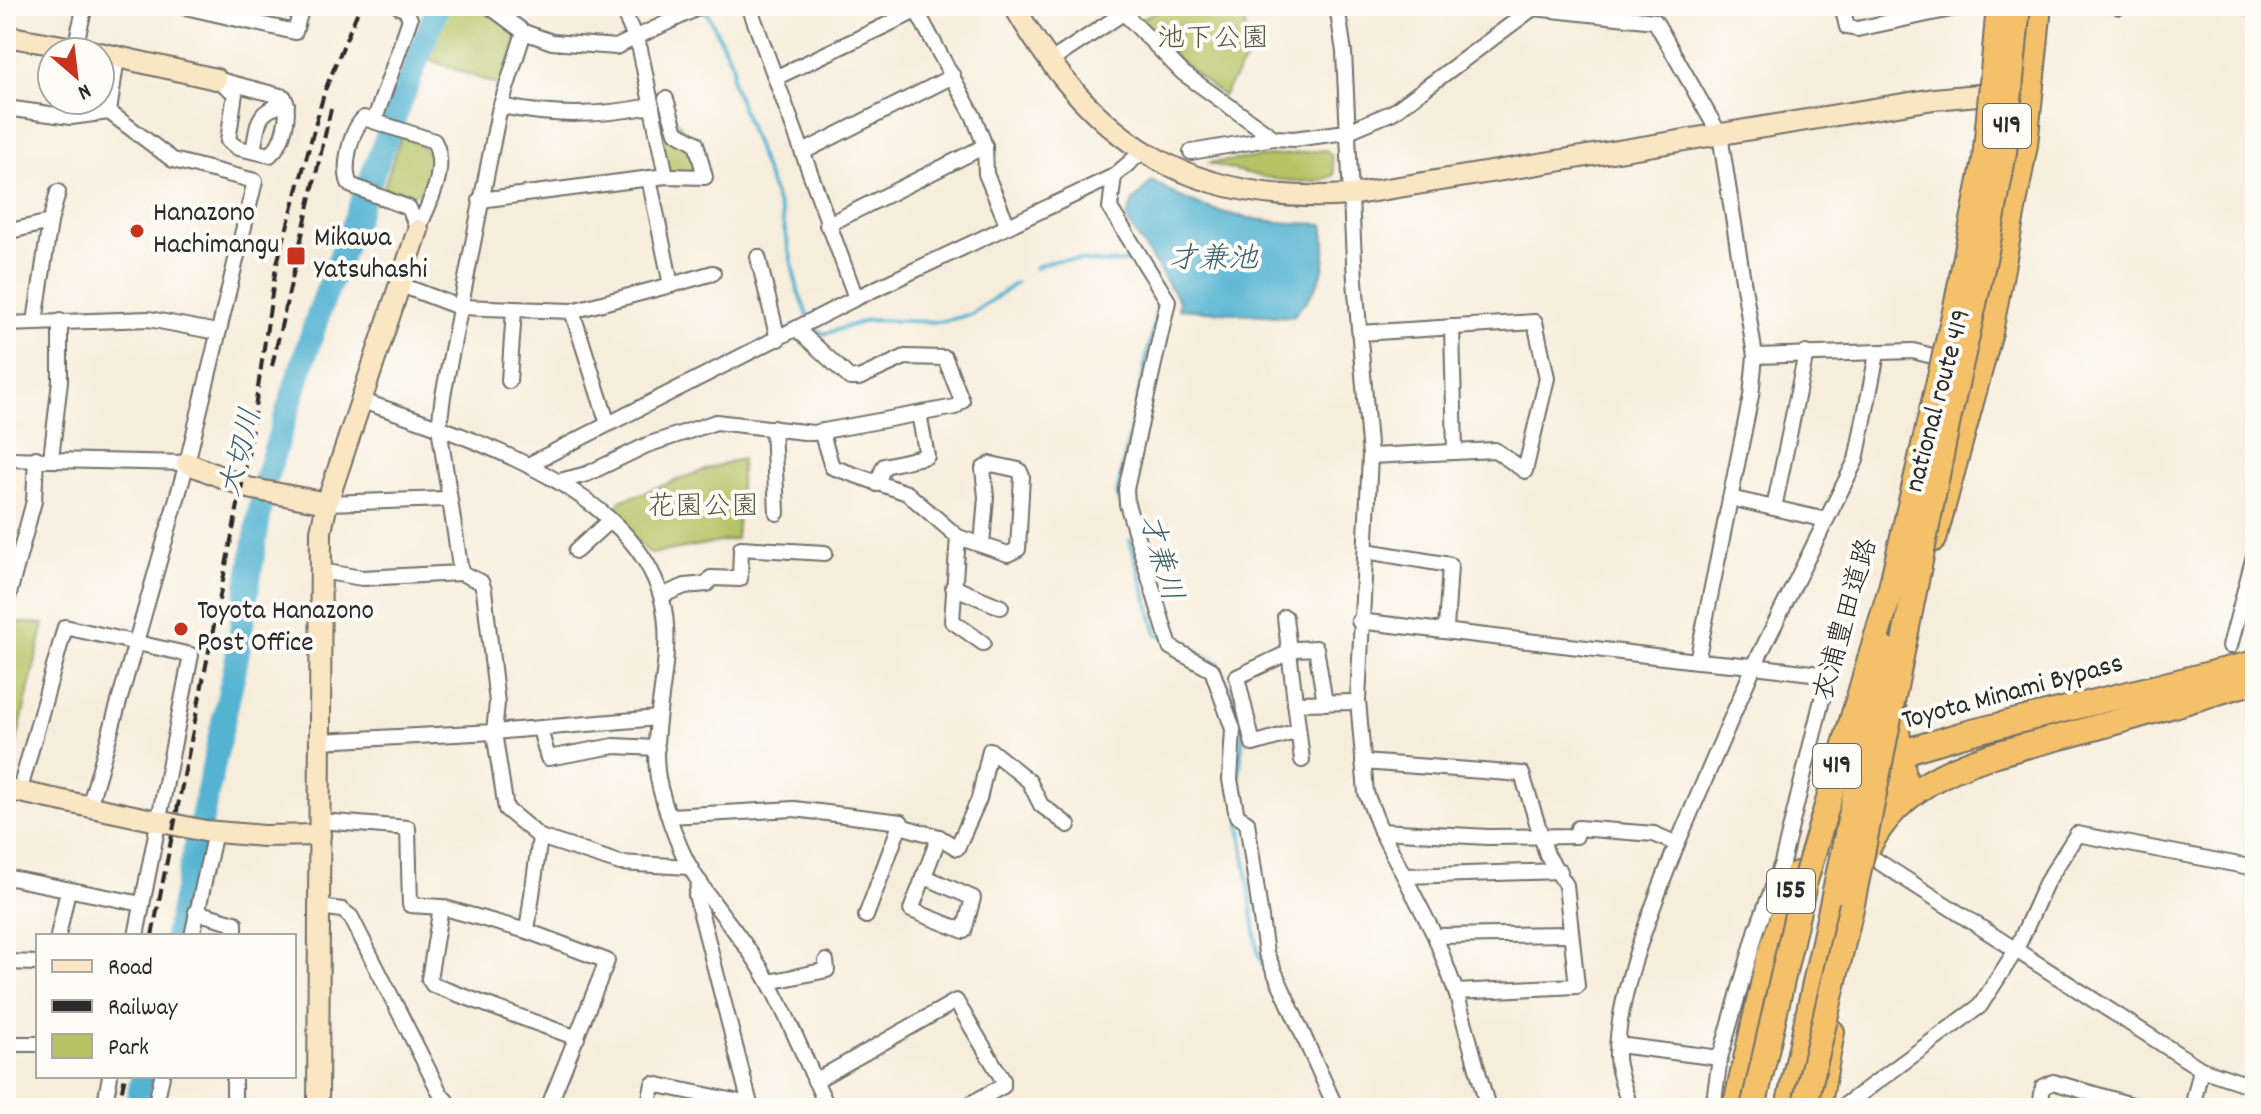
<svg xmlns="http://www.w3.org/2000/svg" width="2261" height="1114" font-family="Dekko,'Klee One',sans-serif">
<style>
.green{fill:#b5c365;stroke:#707748;stroke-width:2}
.water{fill:#52b3d1;stroke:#3e6f7e;stroke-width:2}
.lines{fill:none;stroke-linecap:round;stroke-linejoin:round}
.stream{stroke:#52b3d1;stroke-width:4}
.river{stroke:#52b3d1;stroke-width:24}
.street-casing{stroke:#726f69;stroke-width:18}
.secondary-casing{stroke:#726f69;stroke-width:24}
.highway-casing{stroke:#726f69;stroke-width:28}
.street{stroke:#fff;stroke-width:14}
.secondary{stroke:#fbe6c4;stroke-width:20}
.highway{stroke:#f4c16b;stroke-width:24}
.rail{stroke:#2b2b2b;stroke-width:4;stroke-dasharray:12 6;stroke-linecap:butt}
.highway-bridge-casing{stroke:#726f69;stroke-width:28;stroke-linecap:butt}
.highway-bridge{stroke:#f4c16b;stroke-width:24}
.poi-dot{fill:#c8321e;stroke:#fdfcf7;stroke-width:3}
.labels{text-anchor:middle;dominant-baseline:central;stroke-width:8;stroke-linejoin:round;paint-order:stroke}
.shield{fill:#fdfcf7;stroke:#6a6a68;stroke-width:2}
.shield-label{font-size:26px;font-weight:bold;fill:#2b2b2b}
.park-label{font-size:28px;fill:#54593c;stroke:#fdfcf7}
.poi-label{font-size:28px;fill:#2b2b2b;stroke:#fdfcf7;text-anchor:start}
.street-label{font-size:28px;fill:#2b2b2b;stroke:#fdfcf7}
.water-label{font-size:30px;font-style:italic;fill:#3b616d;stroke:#fdfcf7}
</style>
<rect width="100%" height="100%" fill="#fdfcf7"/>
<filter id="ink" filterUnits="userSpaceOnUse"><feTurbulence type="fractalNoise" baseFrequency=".0125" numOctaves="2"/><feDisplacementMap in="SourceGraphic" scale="16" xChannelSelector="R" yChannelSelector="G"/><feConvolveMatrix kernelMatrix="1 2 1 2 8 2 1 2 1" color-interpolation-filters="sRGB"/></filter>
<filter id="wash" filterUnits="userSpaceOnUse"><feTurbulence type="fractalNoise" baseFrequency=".006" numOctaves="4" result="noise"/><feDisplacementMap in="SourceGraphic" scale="32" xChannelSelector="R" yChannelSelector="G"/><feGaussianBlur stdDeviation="1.8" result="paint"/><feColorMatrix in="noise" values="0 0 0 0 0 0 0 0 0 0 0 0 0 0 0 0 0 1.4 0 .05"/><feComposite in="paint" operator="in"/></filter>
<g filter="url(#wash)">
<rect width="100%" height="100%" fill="#f7eddb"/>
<g class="green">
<path d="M450,6h29l40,28 -19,52 -76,-28z"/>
<path d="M1166,6h83l-4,19 6,26 -28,45 -84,-69 -2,-6z"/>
<path d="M663,102l31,42 7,30 -33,-1 -12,-70z"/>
<path d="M401,137c52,11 37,77 -18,52z"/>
<path d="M1326,150l6,6 2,19c-29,17 -95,-4 -126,-12z"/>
<path d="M742,459l-6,80 -85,15 -39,-35 9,-19c42,-12 79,-32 121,-41z"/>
<path d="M8,622l36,2 -36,155 -2,-153z"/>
</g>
<path class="water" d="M1152,181c10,4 18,11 28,16 43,20 96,27 143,27 7,43 -1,62 -31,93l-114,-8 1,-8 -53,-82 7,-18z"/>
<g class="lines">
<g class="stream">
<path d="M2183,6l72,15"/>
<path d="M706,10l27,55 -1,16 49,132 17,78 14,36 12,7 44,-14 72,2 32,-8 44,-31"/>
<path d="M1035,268c31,-19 63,2 96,-8l20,26 7,20 -41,187 3,11"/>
<path d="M1130,540l27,94 5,2"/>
<path d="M1180,645l38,18 25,65 -4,51 4,36"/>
<path d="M1240,824l18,129 5,11"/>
</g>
<g class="river">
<path d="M176,936l60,-273 28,-179 55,-172 119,-306"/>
<path d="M136,1108l7,-32"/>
</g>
</g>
</g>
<g filter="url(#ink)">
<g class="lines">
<g class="street-casing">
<g id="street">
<path d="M181,6l114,26 7,-26"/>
<path d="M489,6l35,26 28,10 64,5 86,-41"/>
<path d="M621,6l19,43 26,127"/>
<path d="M749,6l107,292"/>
<path d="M914,6l60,111 11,29 1,28 22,52"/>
<path d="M1117,6l66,67 91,65 20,1 52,-7 47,-20 143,-106"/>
<path d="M1337,6l7,46 11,229 15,175 -12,244 8,93 15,38 54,105 21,56 32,116"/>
<path d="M1842,6l5,21 10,2 108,-23"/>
<path d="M2119,7v-1"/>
<path d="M524,32l-25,79 -56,285 -4,31 22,146 20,9 3,8 13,113 -3,29 12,77 34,28"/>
<path d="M75,47l10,-41"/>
<path d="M1049,62l85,-56"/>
<path d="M777,77l139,-66"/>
<path d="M216,79l68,18c7,16 0,46 -14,58l-32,-7 -10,-7 7,-48z"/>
<path d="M501,106c53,11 98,10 151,0"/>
<path d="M6,108l65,9 38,-5 64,48 82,21 -68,282 -98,344"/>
<path d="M109,112l8,-55"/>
<path d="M364,118l70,23c15,29 -5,61 -16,89l-9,-22 -59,-23c-8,-16 0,-54 14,-67z"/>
<path d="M375,119l35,-100 -4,-9 -8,-4"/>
<path d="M253,151c6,-28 2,-41 34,-47"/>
<path d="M803,152l150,-76"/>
<path d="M1191,152l83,-14"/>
<path d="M1114,176l-4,32 58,93 -42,188 1,15 43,143 42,23 21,59 -3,51 7,36 10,6 19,131 70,155"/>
<path d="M480,200l186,-24 39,1 -9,-34 -20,-11 -10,-33"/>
<path d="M827,225l158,-79"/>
<path d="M6,232l44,-10 8,-30"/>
<path d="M758,257l20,82"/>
<path d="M401,285l58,22 113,4 36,113"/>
<path d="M671,285l42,-12"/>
<path d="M572,311l99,-26 -22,-107"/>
<path d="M35,322l15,-100"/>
<path d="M6,324l143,-5 68,13"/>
<path d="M1452,327l3,125"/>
<path d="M1360,333l175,-11 12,56 -22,93 -30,-21 -125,6"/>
<path d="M1755,356l158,-5 27,7"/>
<path d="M509,381l5,-71"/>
<path d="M362,401c104,35 296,93 304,224 4,54 -19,109 -6,163 7,25 17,57 30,79 22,39 54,71 76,110 24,42 41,88 62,131"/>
<path d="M773,428l4,85"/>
<path d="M821,431l11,36 75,26 51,44 50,17 10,-5 4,-73 -3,-6 -28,-6 -8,5 3,28 -4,48"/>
<path d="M6,459l181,4"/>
<path d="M51,459l9,-78v-60"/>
<path d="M528,465l328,-167 258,-122 29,-25"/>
<path d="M560,481l27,-7 60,-29 69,-23 97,11 142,-26 7,-6 -17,-43 -40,-1 -46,21h-9l-52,-48"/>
<path d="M877,484l7,-18 43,-10 -8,-42"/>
<path d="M1730,498l96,22"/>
<path d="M327,503l120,-4"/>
<path d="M1774,508l32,-155"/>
<path d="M958,537l-6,84 31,22"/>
<path d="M576,551l33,-30"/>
<path d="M1366,551l84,14 -4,64"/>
<path d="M321,571l41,7 99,-5"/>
<path d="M953,587l48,20"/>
<path d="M663,595l22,-9 22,-2 4,-6 29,1 1,-31 84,5"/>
<path d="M6,605l28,-104 2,-43"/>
<path d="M1285,617l17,143"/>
<path d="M1359,621l338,40"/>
<path d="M2230,646l25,-94"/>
<path d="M1295,703l63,-1"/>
<path d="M540,729l8,29 66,-12 43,2"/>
<path d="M1298,731l-45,13 -16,-67 59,-28 20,-1 9,55"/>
<path d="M320,741l174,-9 164,-14"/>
<path d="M1363,762l159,12 25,81 19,30 11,101 -121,6"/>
<path d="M19,793l46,-166 126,28 -55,281"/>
<path d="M670,816l124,-7 107,13 -35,94"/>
<path d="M321,821l87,7 2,77 31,2"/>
<path d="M900,826l39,11 -28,73 53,21 9,-33 -50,-22"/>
<path d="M1381,831l107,6 88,-1 2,-8 76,6 23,10 77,-178 -57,-5 54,-265 4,-40 -35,-221 -65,-114 -121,-13"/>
<path d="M939,837l18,11 22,-49 11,-49 39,31 12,24 27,20"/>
<path d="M1865,853l336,216 54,18"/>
<path d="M1405,876l155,-5"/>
<path d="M6,877l136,27"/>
<path d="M700,882l-4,13 55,213"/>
<path d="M320,907l22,3 9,7 89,176 12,15"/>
<path d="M196,912l39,11v13"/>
<path d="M527,931l80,30 -59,147"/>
<path d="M58,936l10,-46"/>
<path d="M192,936l23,-104"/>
<path d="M1435,936l135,-2"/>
<path d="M6,962l32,1"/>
<path d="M769,982l58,-12 -1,-9"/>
<path d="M577,1038l-144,-53 -4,-6 12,-72 86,24 13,-94 80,26 69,4"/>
<path d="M6,1044h32"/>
<path d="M1618,1045l102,13"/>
<path d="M815,1081l141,-80 47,79v6l-40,22"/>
<path d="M104,1108l6,-32"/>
<path d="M155,1108l7,-32"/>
<path d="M234,1108v-32"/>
<path d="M648,1108l5,-24 96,20"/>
<path d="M1630,1108c-4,-17 -14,-38 -13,-55 1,-64 37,-149 60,-209"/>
<path d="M1713,1108l7,-50 37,-129 25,-66 46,-188 -74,-9 102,-206 21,-106"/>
<path d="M1841,1108l139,-102 36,-56 30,-67 31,-49 178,34"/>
<path d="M2040,1108l3,-21 10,-5 89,26"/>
<path d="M2192,1108l9,-39"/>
</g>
</g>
<g class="secondary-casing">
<g id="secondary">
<path d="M1014,6c79,137 176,200 336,189l584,-96 55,-5 17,3"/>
<path d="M6,36l90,16"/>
<path d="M100,53l116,26"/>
<path d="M187,463l61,25 79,15"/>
<path d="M6,789l199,42 59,5 56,-1"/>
<path d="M318,1108l3,-577 6,-28 91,-273"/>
</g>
</g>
<g class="highway-casing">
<g id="highway">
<path d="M1934,539l56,-207 35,-187 14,-139"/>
<path d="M1894,711l10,67 -8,28"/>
<path d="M1887,761l26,-12 51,-15 291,-71"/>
<path d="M1865,854c41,-91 139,-100 225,-125 55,-15 110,-32 165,-48"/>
<path d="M1735,1108l34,-150 28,-84"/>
<path d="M1788,1108l47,-217"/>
<path d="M1818,1108l14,-76"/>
</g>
</g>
<use href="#street" class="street"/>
<use href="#secondary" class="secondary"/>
<use href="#highway" class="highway"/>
<g class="rail">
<path d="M272,366l59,-257"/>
<path d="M152,936l96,-481 28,-188 49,-177 35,-84"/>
<path d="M118,1108l7,-32"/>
</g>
<g class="highway-bridge-casing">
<g id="highway-bridge">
<path d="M1835,891l51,-241"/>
<path d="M1753,1108l51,-224 87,-296 65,-281 29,-147 14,-154"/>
<path d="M1804,1108l48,-204 95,-479 42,-188 15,-85 14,-146"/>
</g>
</g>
<use href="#highway-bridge" class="highway-bridge"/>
</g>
</g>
<g class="poi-dot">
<circle cx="137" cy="231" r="8"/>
<rect x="286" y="246" width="20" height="20" rx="4"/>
<circle cx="181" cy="629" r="8"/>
</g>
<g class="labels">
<g class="shield">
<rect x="1983" y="104" width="48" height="44" rx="6"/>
<rect x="1813" y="744" width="48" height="44" rx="6"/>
<rect x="1767" y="869" width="48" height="44" rx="6"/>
</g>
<g class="shield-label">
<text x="2007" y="126">419</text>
<text x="1837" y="766">419</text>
<text x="1791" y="891">155</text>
</g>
<g class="park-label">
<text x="1213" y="41">池下公園</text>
<text x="703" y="509">花園公園</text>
</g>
<g class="poi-label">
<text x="153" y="215">Hanazono<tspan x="153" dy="32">Hachimangu</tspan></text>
<text x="314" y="240">Mikawa<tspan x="314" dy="32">Yatsuhashi</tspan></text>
<text x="197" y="613">Toyota Hanazono<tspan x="197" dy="32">Post Office</tspan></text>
</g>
<g class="street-label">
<text transform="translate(1940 401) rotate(-75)">national route 419</text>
<text transform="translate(1848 620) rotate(-74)">衣浦豊田道路</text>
<text transform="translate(2013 694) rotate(-15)">Toyota Minami Bypass</text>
</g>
<g class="water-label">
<text x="1213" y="261">才兼池</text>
<text transform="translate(243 453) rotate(-75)">大切川</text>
<text transform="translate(1158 558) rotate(74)">才兼川</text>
</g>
</g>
<rect width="2261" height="1114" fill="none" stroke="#fdfcf7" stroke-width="32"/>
<rect x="36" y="934" width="260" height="144" fill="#fdfcf7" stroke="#a9a8a5" stroke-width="2"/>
<rect x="52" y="960" width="40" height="12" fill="#fbe6c4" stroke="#a9a8a5" stroke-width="2"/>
<text x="108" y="974" font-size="24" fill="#2b2b2b">Road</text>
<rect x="52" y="1000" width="40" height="12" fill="#2b2b2b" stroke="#a9a8a5" stroke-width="2"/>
<text x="108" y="1014" font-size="24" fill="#2b2b2b">Railway</text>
<rect x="52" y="1034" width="40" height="24" fill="#b5c365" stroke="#a9a8a5" stroke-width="2"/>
<text x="108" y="1054" font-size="24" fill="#2b2b2b">Park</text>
<g transform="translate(76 76) rotate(152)"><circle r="38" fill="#fdfcf7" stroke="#a9a8a5" stroke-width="2"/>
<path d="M0-6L14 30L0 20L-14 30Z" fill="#c8321e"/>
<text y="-12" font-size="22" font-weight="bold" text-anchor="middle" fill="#2b2b2b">N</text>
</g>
</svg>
